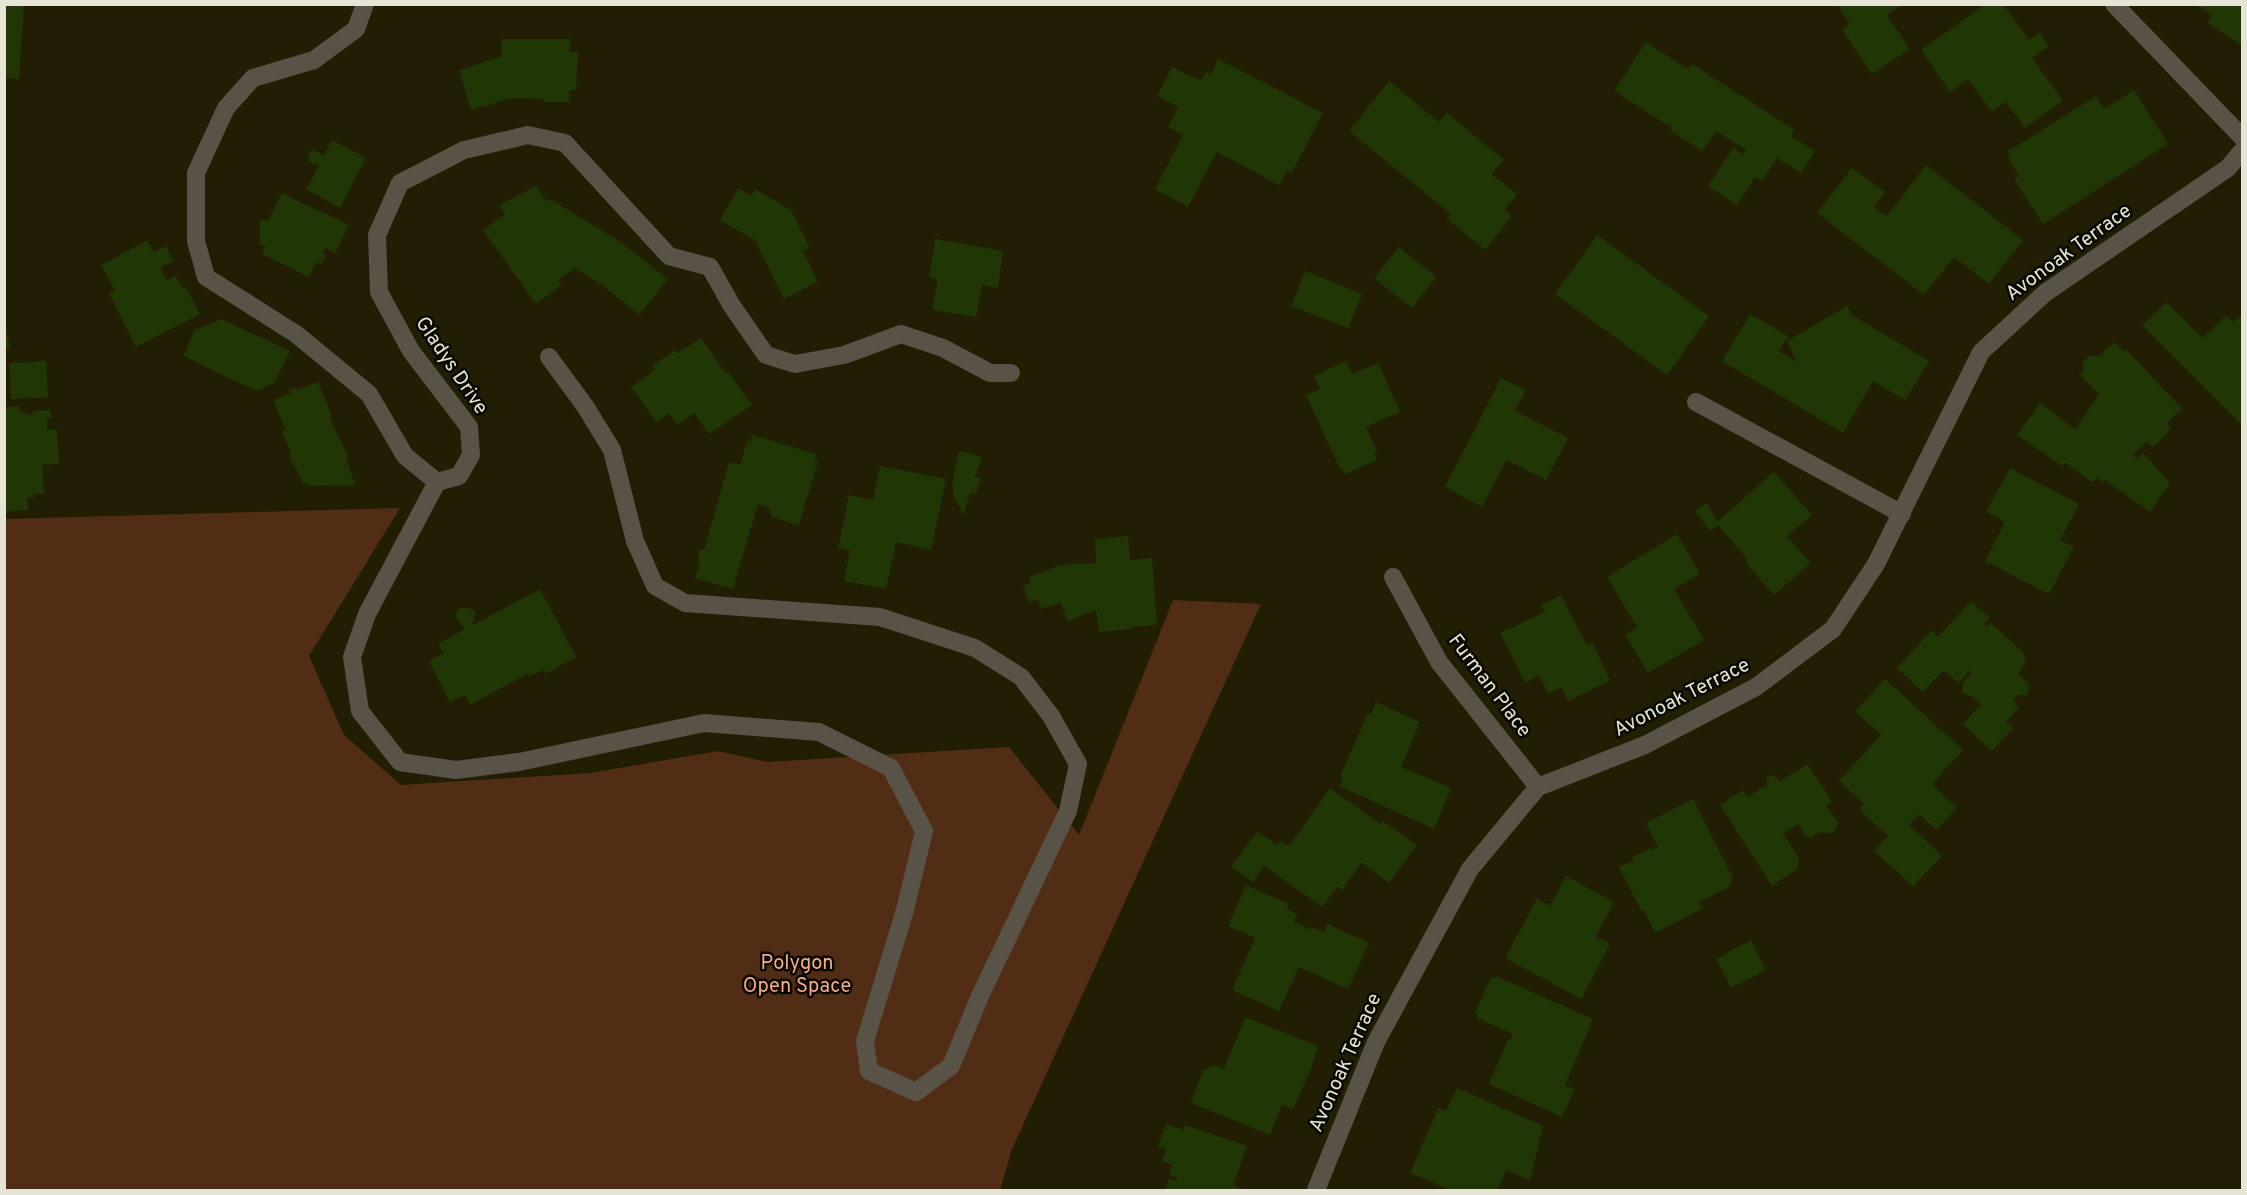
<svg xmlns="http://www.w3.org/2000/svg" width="2247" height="1195" font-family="Overpass,sans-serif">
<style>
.green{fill:#522d15}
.building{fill:#203605}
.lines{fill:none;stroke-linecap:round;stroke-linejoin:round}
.minor{stroke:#595247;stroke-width:18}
.labels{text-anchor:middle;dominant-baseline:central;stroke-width:5;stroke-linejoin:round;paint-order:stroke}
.street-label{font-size:20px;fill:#e6e5d5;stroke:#090801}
.park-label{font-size:20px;fill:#f7ac7f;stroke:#090801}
</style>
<rect width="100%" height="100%" fill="#211e03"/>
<path class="green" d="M400,508l-91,148 35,79 57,50 189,-12 128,-22 49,11 242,-15 70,88 94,-235 88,4 -249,545 -12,41h-995l-1,-671z"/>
<g class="building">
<path d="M4,4h20l-5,75 -15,-1z"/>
<path d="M1837,4h66l-16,11 23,34 -38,25 -30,-44 8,-6z"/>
<path d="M1986,4h17l26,36 10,-8 10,14 -17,12 31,43 -38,27 -19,-26 -14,10 -24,-33 -18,13 -29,-42z"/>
<path d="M2195,4h47v41l-35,-22 5,-8z"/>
<path d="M502,39h69l-2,13h9l-2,38h-7v12h-25v-3l-32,-1 -41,12 -12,-40 42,-13z"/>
<path d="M1646,42l42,27 4,-5 103,66 -4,6 24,15 -14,22 -24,-15 -15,23 -7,-4 -18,28 -29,-19 25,-38 11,7 2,-5 -30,-19 -14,20 -32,-21 2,-2 -58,-37z"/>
<path d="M1218,59l105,54 -31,59 -5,-2 -8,15 -62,-33 -29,55 -33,-18 28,-54 -15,-8 10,-20 -21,-11 15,-29 29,14 5,-9 5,2z"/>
<path d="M1389,81l50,41 8,-9 57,47 -12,14 25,20 -12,16 7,6 -27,34 -38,-31 4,-5 -102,-83z"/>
<path d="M2134,90l34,54 -125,80 -29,-45 5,-3 -11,-19h2l-3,-5 89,-56 8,13z"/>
<path d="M332,140l34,18 -26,50 -34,-19 13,-24 -9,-3 -2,-5 2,-6 3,-1 11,5z"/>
<path d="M1926,165l97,75 -34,44 -35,-27 -30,38 -107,-82 35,-45 33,24 -11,15 13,9z"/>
<path d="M536,186l10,15 6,-1 70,43 46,36 -29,36 -37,-30 -27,-17 -17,12 4,5 -26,19 -53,-74 22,-16 -6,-9z"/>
<path d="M738,188l13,8 4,-7 36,21 19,38 -7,3 15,31 -34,17 -29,-59 -35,-20z"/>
<path d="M282,193l67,32 -14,28 -10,-5 -3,5 4,2 -5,10 -5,-3 -7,15 -47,-23 4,-8 -6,-1v-25l8,1z"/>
<path d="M1597,235l112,81 -42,59 -112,-81z"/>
<path d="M935,239l68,12 -5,37 -16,-3 -6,32 -44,-7 6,-31 -9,-2z"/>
<path d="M147,241l6,11 13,-6 7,15 -13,7 7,12 9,-4 6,12 3,-2 15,28 -64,33 -27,-54 6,-2 -14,-26z"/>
<path d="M1399,247l37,30 -24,31 -38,-30z"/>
<path d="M1305,271l57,23 -14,34 -57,-22z"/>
<path d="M2166,302l37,36 23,-23 7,7 9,-9v112l-100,-100z"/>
<path d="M1847,306l5,9 77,46 -24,39 -32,-19 -30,52 -121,-72 28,-47 38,22 -9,15 18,11 -10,-21z"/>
<path d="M4,317l6,31 -6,1z"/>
<path d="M221,319l69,32 -16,32 -18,8 -73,-35 12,-26z"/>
<path d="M701,338l25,36 3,-1 23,32 -43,29 -15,-21 -17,12 -8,-12 -13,9 -25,-35 24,-17 -3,-4 23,-16 3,3z"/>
<path d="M2115,342l9,9 3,-1 55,59 -16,15 5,5 -18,18 -6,-6 -14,13 4,5 6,-6 27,30 -20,29 -45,-32 -2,3 -6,-6 -5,5 -27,-19 -3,3 -45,-31 23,-32 35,26 24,-35 -20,-20 4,-3v-9l6,-6h10z"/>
<path d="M46,361l2,36 -37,2 -2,-36z"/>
<path d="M1346,361l6,13 26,-11 22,49 -34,15 11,24 -3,2 3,7 -32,14 -3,-6 -2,1 -34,-74 14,-6 -6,-13z"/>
<path d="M1501,378l25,12 -11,21 53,27 -22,42 -40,-20 -24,47 -37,-20z"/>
<path d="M318,382l14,34h-3l19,41 -2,1 9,27 -47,1 -2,-3 -3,1 -7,-16 -7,-10 2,-4 -9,-23 4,-1 -13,-30 18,-7 -2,-3 7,-3 1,3z"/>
<path d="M19,406l1,7 5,-1v3l8,-1v-3l17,-1 1,8 -4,1v11l10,-1 2,35 -17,1 2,29h-10v4l-7,-1 1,13 -24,2v-105z"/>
<path d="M752,435l64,19 -2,6 4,1 -19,64 -27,-8 -3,-10 -11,-3 -25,85 -38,-11 5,-16 -3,-1 3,-12 4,1 25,-88 11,3 7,-24 3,1z"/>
<path d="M959,451l23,6 -7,20 6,1 -5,16 -6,-2 -6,23 -10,-18 -2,-15z"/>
<path d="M880,466l66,13 -15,71 -35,-8 -10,47 -42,-8 6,-31 -12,-2 11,-53 24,5z"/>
<path d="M2010,468l69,36 -19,36 14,7 -25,47 -64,-33 20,-39 -19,-10z"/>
<path d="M1774,472l38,43 -25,21 24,27 -37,32 -29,-33 3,-2 -30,-35 -8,6 -15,-20 11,-8 12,18z"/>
<path d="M1677,534l23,40 -26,15 30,51 -56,33 -23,-38 12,-8 -30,-50z"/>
<path d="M1128,536l2,24 22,-2 5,67 -27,2 1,2 -32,3 -3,-22 -29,11 -6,-19 -20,7 -3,-10 -9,3 -6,-17 8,-3 -2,-5 32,-12 35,-2 -1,-24z"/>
<path d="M540,589l36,68 -31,17 -2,-4 -14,6 -2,-2 -57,31 -5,-10 -15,7 -21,-41 14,-8 -5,-9 27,-15 -10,-13 4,-8h10l7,4 -5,14z"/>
<path d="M1561,596l26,49 5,-3 18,38 -42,21 -7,-14 -13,6 -9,-18 -14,8 -25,-50 45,-21 -4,-7z"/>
<path d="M1971,601l19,17 -6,6 3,3 4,-4 32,29 3,11 -8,11 11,10 -2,11h-9l-5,6 6,6 -13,15 7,6 -21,23 -29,-27 18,-20 -10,-8 -9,-4 1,-9 8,-10 -2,-2 -11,12 -14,-13 -21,22 -26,-24 35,-38 6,7z"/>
<path d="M1885,679l78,71 -31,34 25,24 -21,22 -17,-16 -10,11 33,31 -29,30 -39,-35 14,-15 -28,-26 4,-6 -25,-23 42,-46 -26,-24z"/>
<path d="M1376,702l44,20 -19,45 50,21 -17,41 -95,-43 4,-8 -3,-1 28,-64 3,2z"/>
<path d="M1807,764l25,37 -6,4 12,18 -2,6 -7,5 -9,-2 -8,5 -7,-2 -7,-11 -15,10 16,24 -2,11 -25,17 -52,-81 23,-15 4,7 20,-12v-7l4,-3 5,2 3,5z"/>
<path d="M1330,788l50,36 3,-3 34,24 -28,38 -28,-20 -19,28 -5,-4 -15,20 -58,-41 -11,16 -22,-15 26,-36 20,14 3,-5 9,6z"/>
<path d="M1693,799l40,79 -2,2 1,3 -3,4 -30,15 3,7 -47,24 -12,-24 -2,1 -22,-43 15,-7 -2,-3 18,-9 1,2 7,-3 -12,-24z"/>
<path d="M1566,876l48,26 -18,35 14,7 -29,55 -76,-41 32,-59 13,7z"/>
<path d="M1246,885l43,19 -2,5 10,5 -3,8 17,8 1,-3 12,6 3,-9 42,19 -21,46 -49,-22 -20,44 -47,-21 23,-52 -27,-12z"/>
<path d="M1751,940l15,30 -35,18 -15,-29z"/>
<path d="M1496,976l97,43 -28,66 10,4 -13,28 -73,-33 19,-45 2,2 3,-7 -36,-16 1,-3 -3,-2 16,-36 4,1z"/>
<path d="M1245,1017l73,29 -8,25 -17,38 -11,-5 -12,31 -79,-32 12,-32 11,-6 10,4z"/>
<path d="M1457,1088l86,38 -13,54 -24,-10 -9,20h-46l-41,-17 28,-65 8,3z"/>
<path d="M1166,1124l18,6 1,-5 62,21 -14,40 12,4h-80l4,-11 7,2 2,-3 -9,-3 3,-11 -10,-3 4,-12 -8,-2z"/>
</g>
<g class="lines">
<g class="minor">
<path d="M365,4l-9,25 -42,31 -61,18 -27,30 -30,65v68l10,36 90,57 73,60 36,62 32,26 22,-6 12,-21 -2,-28 -58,-76 -32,-59 -2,-57 23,-52 64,-33 64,-15 37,8 104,113 41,11 22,39 34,49 29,9 49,-9 57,-21 42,14 47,25h21"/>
<path d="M2114,4l128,133"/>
<path d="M1696,402l206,112"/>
<path d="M437,482l-70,132 -15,43 8,54 40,51 56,8 63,-8 185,-39 115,9 72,36 33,63 -19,79 -40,131 4,30 47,21 35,-26 29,-70 88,-185 10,-47 -27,-48 -30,-39 -46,-29 -95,-31 -195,-14 -30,-17 -20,-45 -23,-91 -27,-44 -36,-49"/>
<path d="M1393,577l46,85 99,125"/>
<path d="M1316,1190l60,-148 94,-173 68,-82 107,-42 111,-58 77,-58 43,-65 105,-212 64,-59 183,-125 14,-17"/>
</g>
</g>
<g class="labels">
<g class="street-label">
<text transform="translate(2069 253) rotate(-36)">Avonoak Terrace</text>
<text transform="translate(451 366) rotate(56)">Gladys Drive</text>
<text transform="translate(1489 686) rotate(53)">Furman Place</text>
<text transform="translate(1682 698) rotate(-27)">Avonoak Terrace</text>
<text transform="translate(1346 1063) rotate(-66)">Avonoak Terrace</text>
</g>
<g class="park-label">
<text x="797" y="964">Polygon<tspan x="797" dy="23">Open Space</tspan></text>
</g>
</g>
<rect width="2247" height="1195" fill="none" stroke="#e6e5d5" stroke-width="12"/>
</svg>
